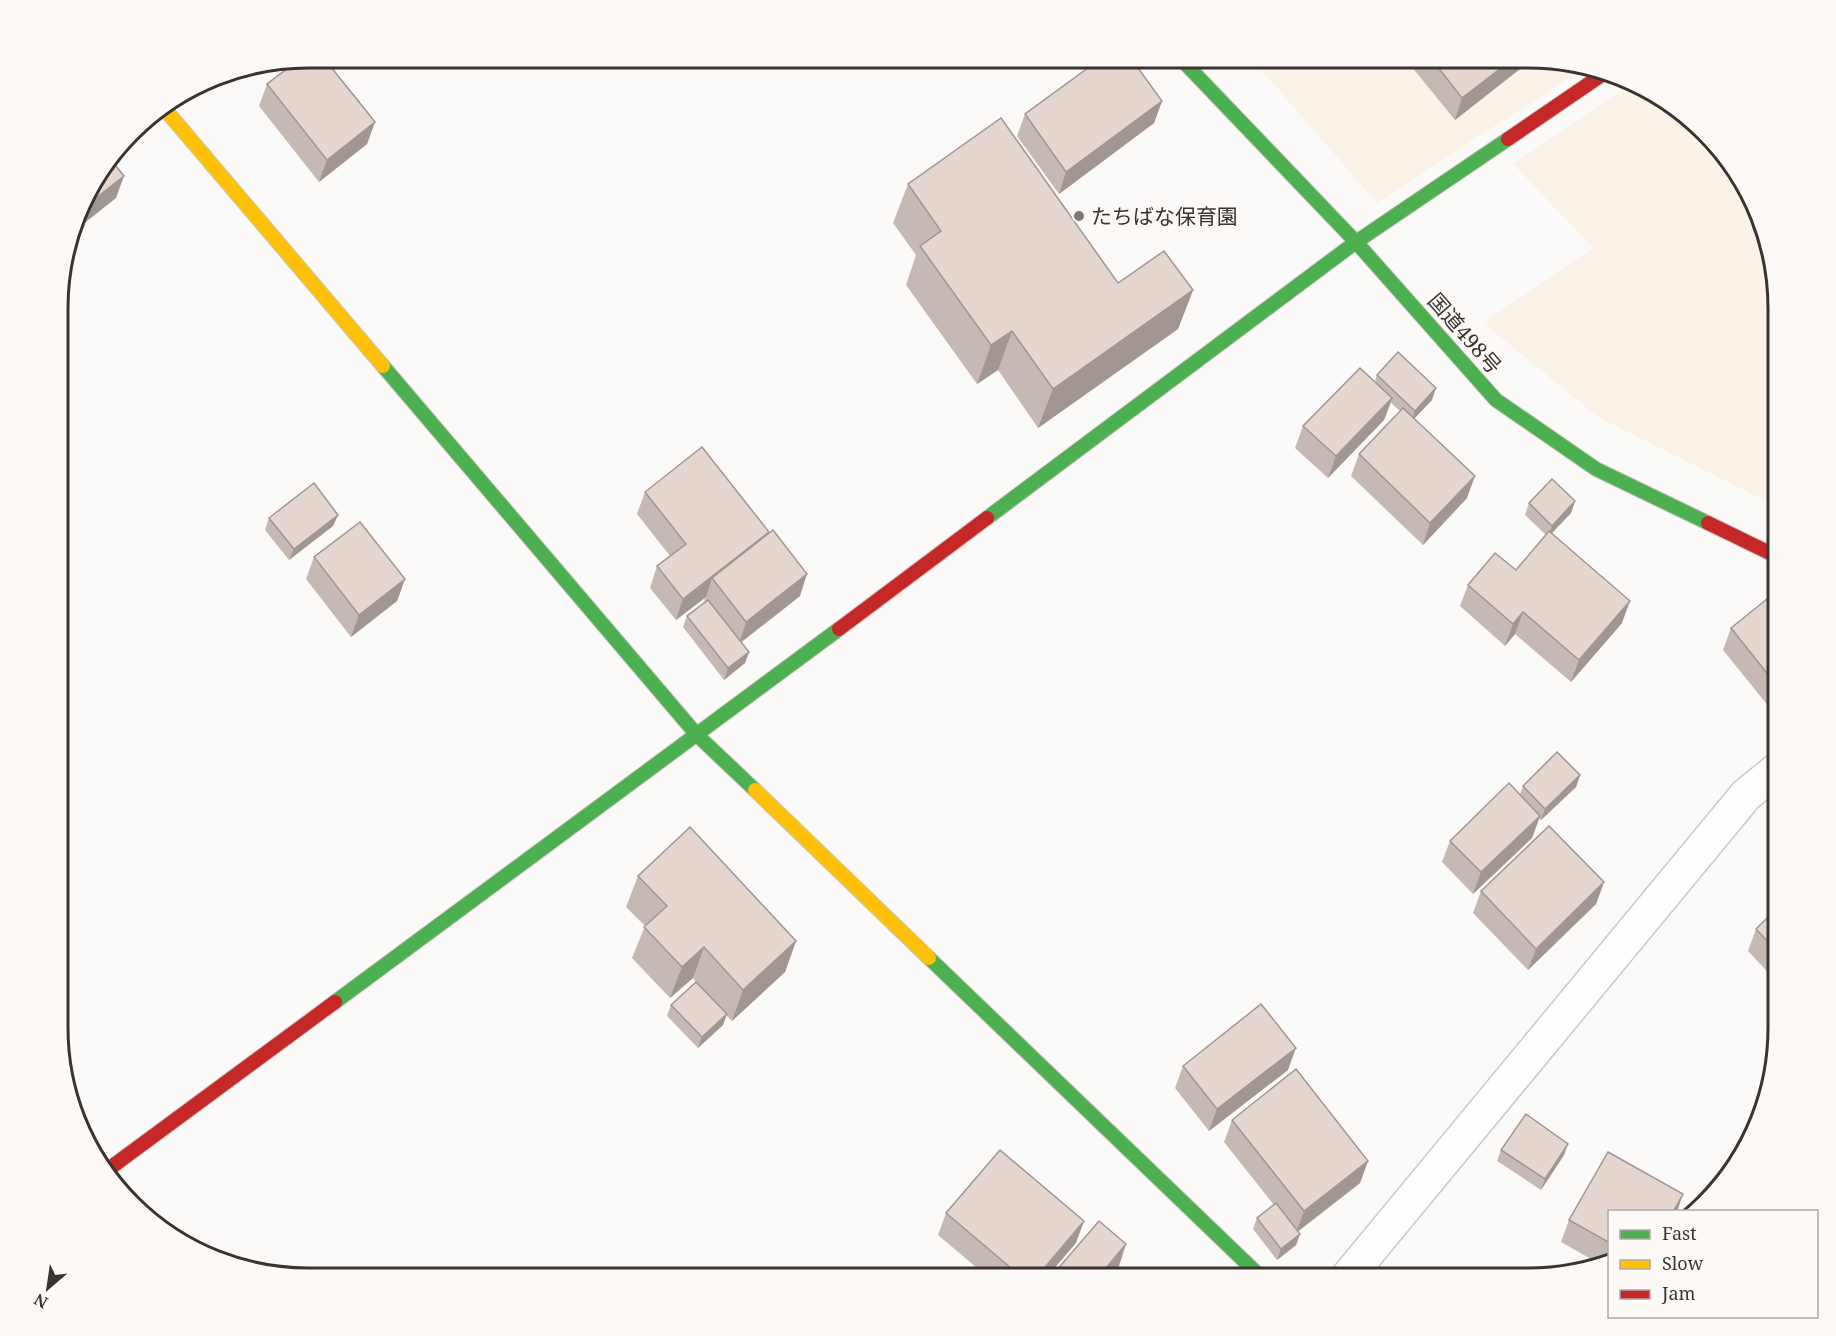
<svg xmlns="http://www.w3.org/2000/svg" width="1836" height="1336" font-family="'Noto Serif','Noto Sans JP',serif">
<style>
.commercial{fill:#fcf3e8}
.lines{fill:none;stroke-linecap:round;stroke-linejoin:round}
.street-casing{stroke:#ccc8c5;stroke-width:36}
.fast-casing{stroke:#ccc8c5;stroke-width:16}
.slow-casing{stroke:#ccc8c5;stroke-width:16}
.jam-casing{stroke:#ccc8c5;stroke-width:16}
.street{stroke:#fffefe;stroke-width:33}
.fast{stroke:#4caf50;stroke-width:14}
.slow{stroke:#ffc107;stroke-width:14}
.jam{stroke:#c62828;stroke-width:14}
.wall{fill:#c6b8b3}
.shaded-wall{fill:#a19692}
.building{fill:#e6d6d0;stroke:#a19692;stroke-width:1.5}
.poi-dot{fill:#7e7975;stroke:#fdf9f7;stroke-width:2}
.labels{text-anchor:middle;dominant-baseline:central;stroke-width:6;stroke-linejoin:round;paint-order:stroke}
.poi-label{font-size:21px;fill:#3a332f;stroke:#fdf9f7;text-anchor:start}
.street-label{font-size:21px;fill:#3a332f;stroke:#fdf9f7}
.rim{fill:none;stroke:#3a332f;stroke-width:3}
</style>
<rect width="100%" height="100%" fill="#fcfaf8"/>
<g class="commercial">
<path d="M1250,57l294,1 43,8 -210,137z"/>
<path d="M1632,83l49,26 72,88 25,95v215l-180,-90 -115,-94 110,-75 -80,-84z"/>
</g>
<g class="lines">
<g class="street-casing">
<path id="street" d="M1346,1279l400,-484 32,-26"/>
</g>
<g class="fast-casing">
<g id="fast">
<path d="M1179,57l177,185 140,158 100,69 112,54"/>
<path d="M383,366l314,369 58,55"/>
<path d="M987,518l369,-276 152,-103"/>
<path d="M929,958l334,321"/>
<path d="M335,1002l504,-373"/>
</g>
</g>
<g class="slow-casing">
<g id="slow">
<path d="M163,107l220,259"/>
<path d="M755,790l174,168"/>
</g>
</g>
<g class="jam-casing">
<g id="jam">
<path d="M1508,139l101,-69"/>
<path d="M1708,523l70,34"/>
<path d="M839,629l148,-111"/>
<path d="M106,1171l229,-169"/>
</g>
</g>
<use href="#street" class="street"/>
<use href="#fast" class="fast"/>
<use href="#slow" class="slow"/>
<use href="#jam" class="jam"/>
</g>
<g class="wall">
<path d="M738,57h24l-14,12z"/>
<path d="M1414,57l120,1 -79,62 -44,-54z"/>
<path d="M267,84l108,38 -8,22 -48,38 -60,-76z"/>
<path d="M1162,101l-8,22 -95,71 -42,-58 8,-22z"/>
<path d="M908,184l210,99 75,7 -15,39 -140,99 -40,-58 -21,14 -71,-99 10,-30 -23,-32z"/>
<path d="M1377,375l55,25 -18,18 53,80 -44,47 -72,-69 8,-22 41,-43 -9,-8 -7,17 -56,58 -33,-30 8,-22 72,-45z"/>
<path d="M645,492l124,40 -2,3 33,61 -59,46 8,10 -4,11 -21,17 -41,-53 4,-11 19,-14 -2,-2 2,-3 -30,23 -26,-32 7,-22 13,-10 -33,-42z"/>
<path d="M1575,501l-4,12 -19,20 70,90 -51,59 -56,-48 -10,12 -45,-40 8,-21 48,-15 30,-35 -21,-20 4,-12z"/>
<path d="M338,515l-5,11 -44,34 -24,-30 4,-12z"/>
<path d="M314,557l91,22 -8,22 -46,36 -45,-58z"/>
<path d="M1778,590v128l-55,-68 8,-22z"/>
<path d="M1580,775l-4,12 -35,33 -2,-1 -7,19 -59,56 -31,-32 8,-21 70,-47 3,-8z"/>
<path d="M638,876l158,65 -11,31 -53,49 -6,-6 -3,10 -25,23 -31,-32 4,-11 25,-23 -3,-4 -23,20 -38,-40 13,-32 -19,-19z"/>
<path d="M1604,882l-8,22 -68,66 -55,-57 8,-22z"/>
<path d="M1778,907v76l-30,-32 8,-22z"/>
<path d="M1183,1066l105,4 -79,61 -34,-43z"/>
<path d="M1232,1120l136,41 -8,22 -62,48 2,3 -4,11 -19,15 -24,-31 4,-11 17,-13 -50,-63z"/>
<path d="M1501,1150l63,5 -23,35 -44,-29z"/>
<path d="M1610,1212v48l-12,3 -37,-21 8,-22z"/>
<path d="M946,1213l130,30 -31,36h-55l-52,-44z"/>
</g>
<g class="shaded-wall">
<path d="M752,57h10l-14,12z"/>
<path d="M1514,58h20l-79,62 7,-22z"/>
<path d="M1162,101l-8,22 -95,71 7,-22z"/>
<path d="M375,122l-8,22 -48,38 8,-22z"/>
<path d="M124,176l-8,22 -44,35 6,-21z"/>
<path d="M1193,290l-15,39 -140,99 15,-39z"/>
<path d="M1012,331l-14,39 -21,14 14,-39z"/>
<path d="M1436,388l-4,12 -21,22 4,-11z"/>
<path d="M1392,398l-8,22 -56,58 8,-22z"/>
<path d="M1475,476l-8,22 -44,47 7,-22z"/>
<path d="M1575,501l-4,12 -23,24 4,-11z"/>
<path d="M338,515l-5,11 -44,34 5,-11z"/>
<path d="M769,532l-8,21 -49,25 -6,19 -30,23 7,-21z"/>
<path d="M807,574l-7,22 -61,48 7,-22z"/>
<path d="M405,579l-8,22 -46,36 8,-22z"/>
<path d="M1630,601l-8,22 -51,59 8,-22z"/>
<path d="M1523,612l-8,22 -10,12 8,-22z"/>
<path d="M749,652l-4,11 -21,17 4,-12z"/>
<path d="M1580,775l-4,12 -35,33 4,-11z"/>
<path d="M1540,816l-8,22 -59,56 8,-22z"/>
<path d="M1604,882l-8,22 -68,66 8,-21z"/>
<path d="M796,941l-11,31 -53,49 11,-31z"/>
<path d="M704,947l-11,31 -23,20 12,-31z"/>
<path d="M727,1014l-4,11 -25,23 4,-11z"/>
<path d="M1296,1048l-8,22 -79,61 8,-22z"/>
<path d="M1568,1144l-4,11 -23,35 4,-11z"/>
<path d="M1368,1161l-8,22 -64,50 8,-22z"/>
<path d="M1683,1194l-6,18h-4z"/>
<path d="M1084,1221l-8,22 -31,36h-10z"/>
<path d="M1300,1234l-4,11 -19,15 4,-11z"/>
<path d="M1126,1244l-7,22 -11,13h-11z"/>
</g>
<g class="building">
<path d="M308,57h15l52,65 -48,38 -60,-76 33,-25z"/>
<path d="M1103,57h27l32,44 -96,71 -41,-58z"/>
<path d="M1430,57l84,1 -52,40z"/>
<path d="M1001,118l117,165 46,-32 29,39 -140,99 -41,-58 -21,14 -71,-99 21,-15 -33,-47z"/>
<path d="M111,160l13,16 -46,36 5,-15z"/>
<path d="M1398,352l38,36 -21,23 -38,-36z"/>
<path d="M1360,368l32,30 -56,58 -33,-30z"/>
<path d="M1403,408l72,68 -45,47 -71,-69z"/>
<path d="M702,447l67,85 -86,67 -26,-33 29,-22 -41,-52z"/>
<path d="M1552,479l23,22 -23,25 -23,-23z"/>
<path d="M314,483l24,32 -44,34 -25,-31z"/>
<path d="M360,522l45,57 -46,36 -45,-58z"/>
<path d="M773,530l34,44 -61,48 -34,-44z"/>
<path d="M1549,531l81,70 -51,59 -56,-48 -10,12 -45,-39 27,-32 21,17z"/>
<path d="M1778,590v97l-47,-59z"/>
<path d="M708,600l41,52 -21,16 -41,-52z"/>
<path d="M1557,752l23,23 -35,34 -22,-23z"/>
<path d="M1509,783l31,33 -59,56 -31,-31z"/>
<path d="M1549,826l55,56 -68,67 -55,-58z"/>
<path d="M690,827l106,114 -53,49 -39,-43 -22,20 -38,-40 23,-21 -29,-30z"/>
<path d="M1778,907v46l-22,-24z"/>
<path d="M696,982l31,32 -25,23 -31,-32z"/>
<path d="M1261,1004l35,44 -79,61 -34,-43z"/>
<path d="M1296,1069l72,92 -64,50 -72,-91z"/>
<path d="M1526,1114l42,30 -23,35 -44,-29z"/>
<path d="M1000,1150l84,71 -49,58h-11l-78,-66z"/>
<path d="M1608,1152l75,42 -10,18h-63v31l-41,-23z"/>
<path d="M1276,1203l24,31 -19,15 -24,-31z"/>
<path d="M1099,1221l27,23 -29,35h-48z"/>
</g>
<circle class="poi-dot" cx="1079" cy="216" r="6"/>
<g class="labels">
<g class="poi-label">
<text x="1091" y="216">たちばな保育園</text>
</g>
<g class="street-label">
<text transform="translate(1465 333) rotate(49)">国道498号</text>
</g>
</g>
<path d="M0 0H1836V1336H0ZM308 68H1528A240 240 0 0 1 1768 308V1028A240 240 0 0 1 1528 1268H308A240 240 0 0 1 68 1028V308A240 240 0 0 1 308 68Z" fill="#fdf9f7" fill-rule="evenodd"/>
<path class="rim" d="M308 68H1528A240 240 0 0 1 1768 308V1028A240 240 0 0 1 1528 1268H308A240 240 0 0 1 68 1028V308A240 240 0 0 1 308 68Z"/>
<rect x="1608" y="1210" width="210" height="108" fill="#fdf9f7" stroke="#afaaa7" stroke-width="1.5"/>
<rect x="1620" y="1230" width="30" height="9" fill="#4caf50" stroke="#afaaa7" stroke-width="1.5"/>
<text x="1662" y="1240" font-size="18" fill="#3a332f">Fast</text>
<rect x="1620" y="1260" width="30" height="9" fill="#ffc107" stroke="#afaaa7" stroke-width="1.5"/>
<text x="1662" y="1270" font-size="18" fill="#3a332f">Slow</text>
<rect x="1620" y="1290" width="30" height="9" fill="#c62828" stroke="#afaaa7" stroke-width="1.5"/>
<text x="1662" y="1300" font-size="18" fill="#3a332f">Jam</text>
<g transform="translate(48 1288) rotate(209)" stroke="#fdf9f7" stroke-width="4.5" paint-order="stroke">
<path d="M0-4.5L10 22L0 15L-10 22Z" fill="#3a332f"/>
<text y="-9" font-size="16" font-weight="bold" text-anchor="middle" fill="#3a332f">N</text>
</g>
</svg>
